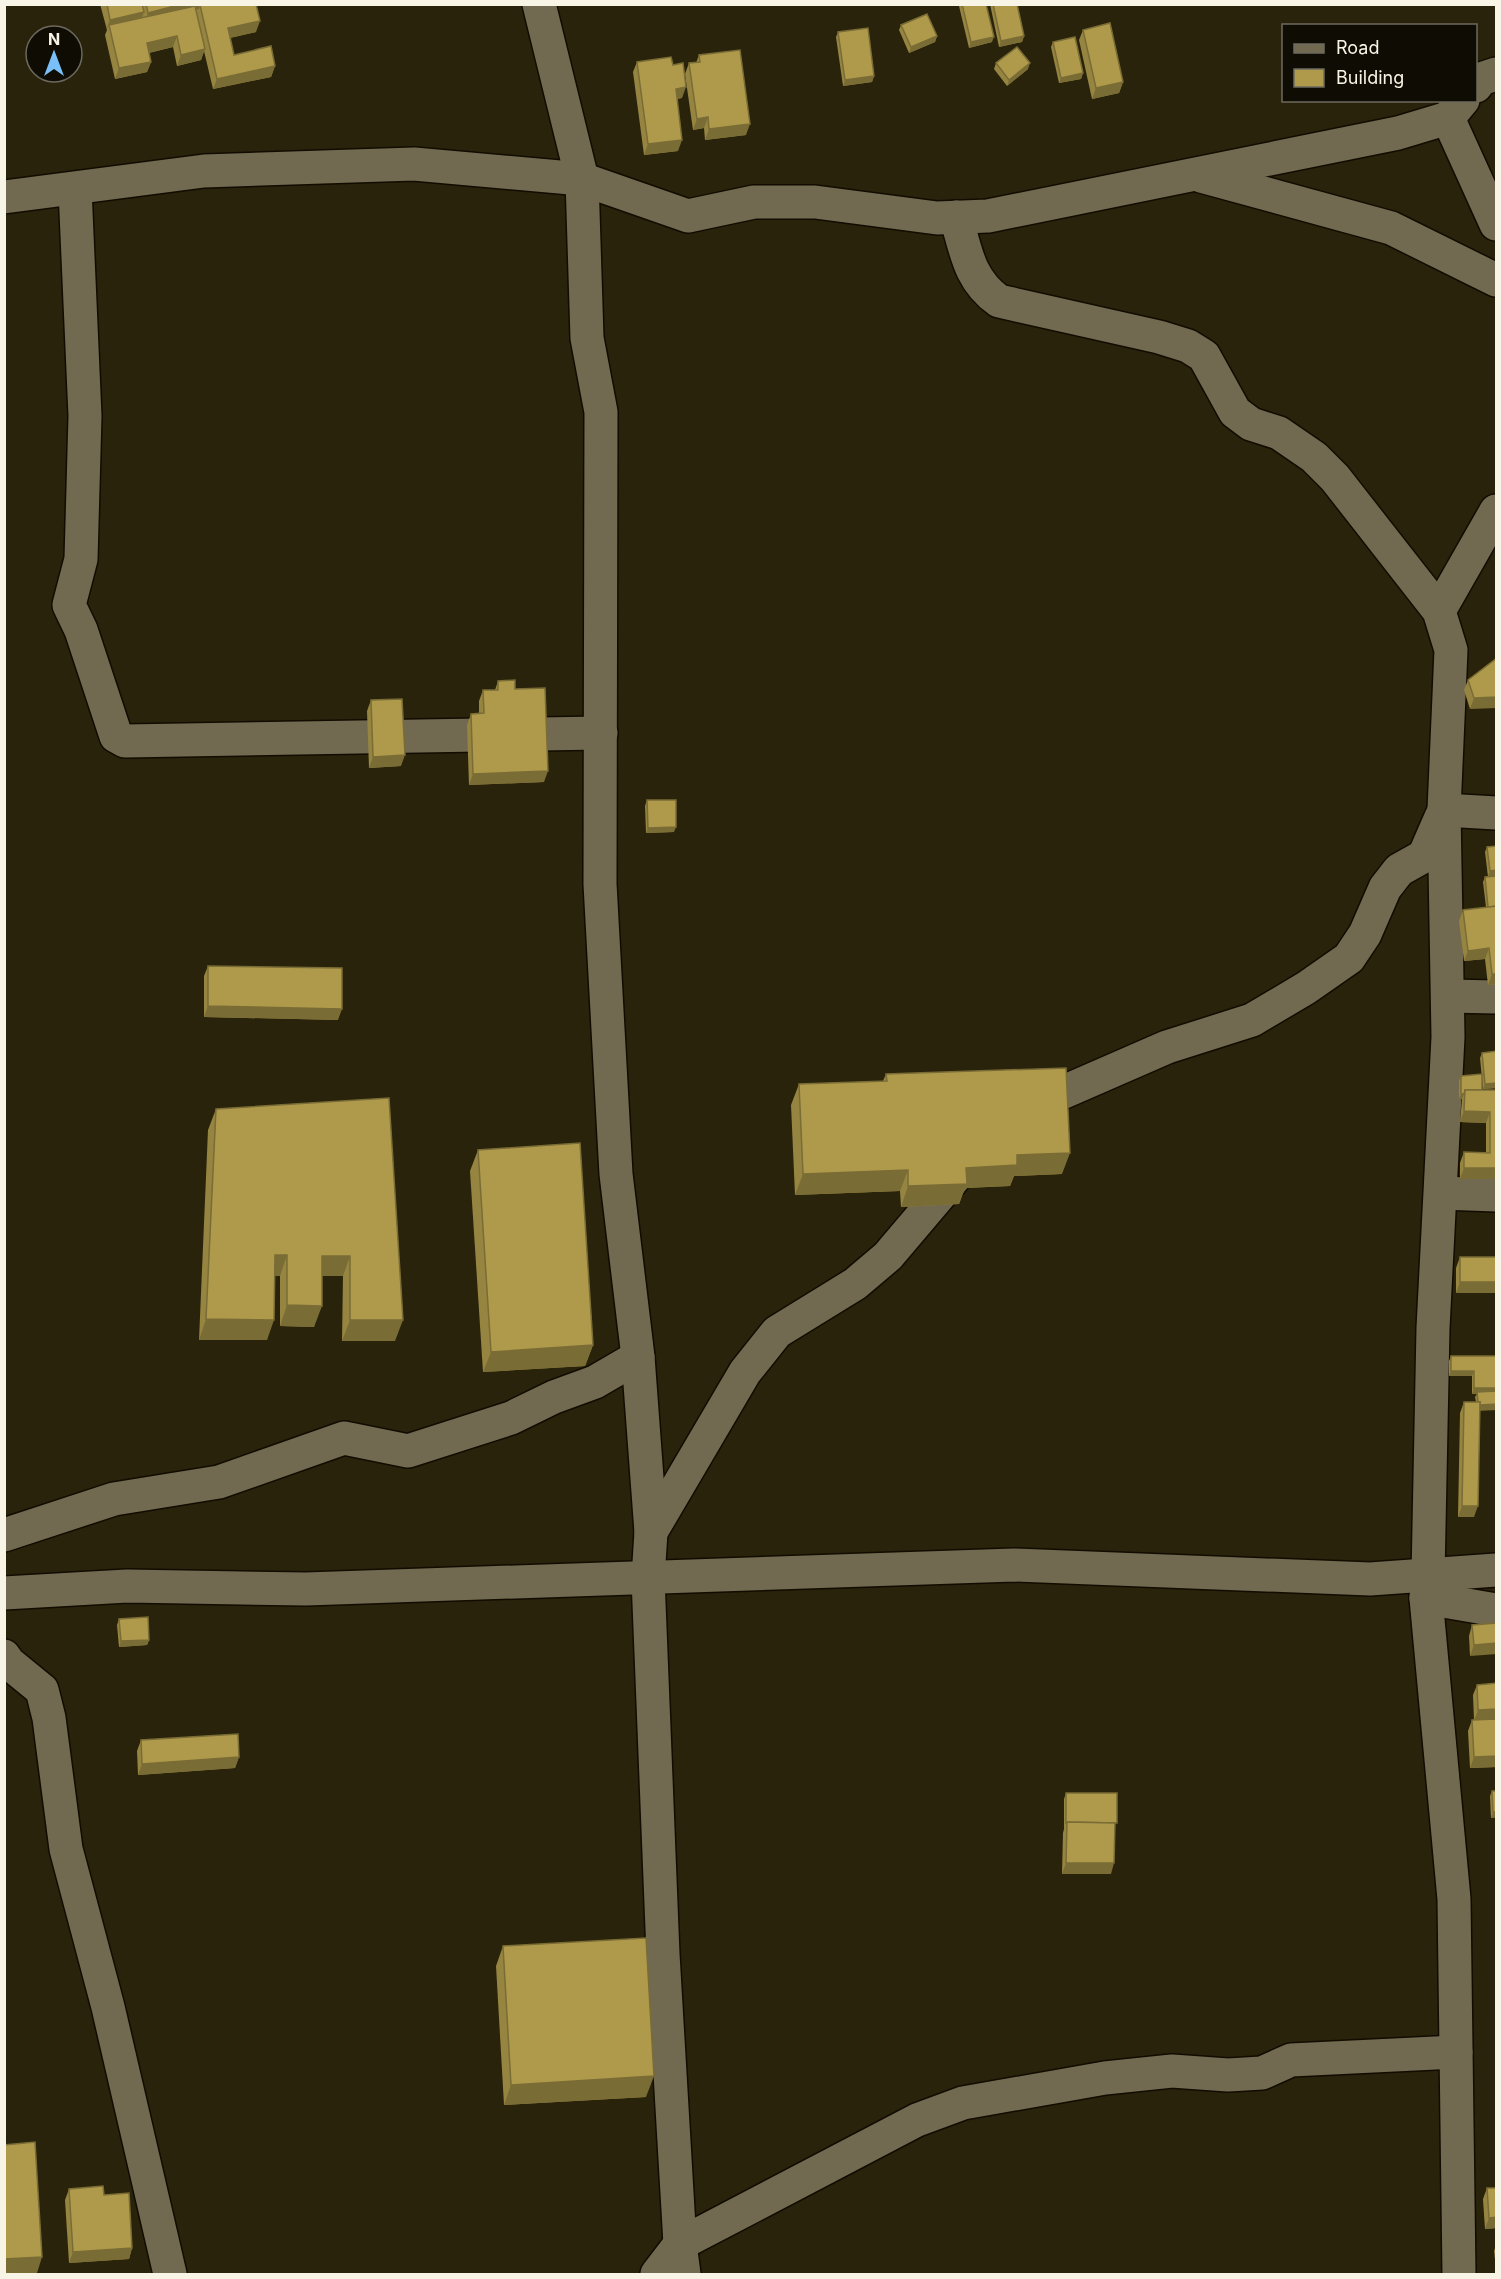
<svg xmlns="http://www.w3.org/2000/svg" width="1501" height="2279" font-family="Inter,sans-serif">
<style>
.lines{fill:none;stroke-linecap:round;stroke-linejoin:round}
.minor-casing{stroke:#120c00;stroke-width:36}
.minor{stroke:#716a50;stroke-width:33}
.wall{fill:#968441}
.shaded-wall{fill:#7a6c35}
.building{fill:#af9a4c;stroke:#7a6c35;stroke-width:1.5}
</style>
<rect width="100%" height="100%" fill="#29230b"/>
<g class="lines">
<g class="minor-casing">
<g id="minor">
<path d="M539,4l43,175 5,159 14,74 -1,472 16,290 22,183 13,175 -3,46 15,376 17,290 4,30"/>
<path d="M1476,86l5,-7 15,-5"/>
<path d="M1448,118l48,106"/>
<path d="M1201,176l190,52 105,52"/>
<path d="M75,189l10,227 -4,143 -12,46 12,25 35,106 9,5 476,-8"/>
<path d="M4,197l200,-26 210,-7 168,15 106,37 66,-14h61l122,16 51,-2 410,-83 50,-15 15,-18"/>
<path d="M956,217c10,34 13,63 43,84l160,36 29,9 16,10 31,56 16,12 28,9 35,24 21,21 104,133 12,39 -7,160 4,227 -15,291 -5,248 -2,22 28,301 5,375"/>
<path d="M1439,611l57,-100"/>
<path d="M1444,810l52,3"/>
<path d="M1448,996l48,1"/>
<path d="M1027,1108l140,-61 85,-27 54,-32 43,-30 16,-24 20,-46 14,-18 25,-14 17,-39"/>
<path d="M1441,1193l55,2"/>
<path d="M651,1532l94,-160 32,-40 78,-48 33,-28 72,-85"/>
<path d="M4,1535l110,-36 105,-17 125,-44 64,13 103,-33 43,-21 41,-15 43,-25"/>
<path d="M4,1593l123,-7 179,3 708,-24 356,14 126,-9"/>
<path d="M1426,1598l70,12"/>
<path d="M4,1656l5,7 33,27 7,28 17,131 42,158 62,267"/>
<path d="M657,2274l23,-30 237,-124 46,-17 142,-25 67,-7 56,4 34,-2 29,-13 165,-8"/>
</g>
</g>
<use href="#minor" class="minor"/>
</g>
<g class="wall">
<path d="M100,4h94l-1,2h1v-2h62v28l-26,6 4,17 41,11 -4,11 -58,12 -9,-38 -3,9 -24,6 -4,-19 -24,6 2,9 -4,10 -32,7 -10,-44 2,-5z"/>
<path d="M960,4h26l6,38 -23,6 -10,-42z"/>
<path d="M990,4h27l7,32 -2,6 -23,5z"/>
<path d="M901,25l36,11 -2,6 -26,11 -10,-23z"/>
<path d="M1083,30l40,52 -4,11 -27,6 -13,-59z"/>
<path d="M838,32l36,44 -2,6 -29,4 -7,-49z"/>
<path d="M1053,42l30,31 -2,6 -22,4 -8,-36z"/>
<path d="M699,55l47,80 -41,5 -1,-12 -11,2 -8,-56 4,-11h7z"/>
<path d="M637,62l45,36 -5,1 1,52 -34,4 -11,-83z"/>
<path d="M996,63l32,6 -21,17 -13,-17z"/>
<path d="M1497,658l-27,51 -6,-19 4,-10z"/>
<path d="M498,681l17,8 29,93 -75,3 -2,-60 4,-11h8v-13l4,-11h12z"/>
<path d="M371,700l30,66 -32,2 -2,-57z"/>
<path d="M647,800l27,32 -28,1 -1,-27z"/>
<path d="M1497,846v138l-9,1 -3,-26 -21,2 -5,-40 4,-11 23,-3 -3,-25 2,-5h3l-3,-25 2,-5z"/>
<path d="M208,966l130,54 -134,-3v-41z"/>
<path d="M1482,1053l15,35 -14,1 -3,-31z"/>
<path d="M886,1074l176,100 -48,2 -4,10 -45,2 -6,16 -58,3 -1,-16 -105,4 -4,-90 8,-21 84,-3z"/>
<path d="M1461,1076l21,14h15v89h-37v-16l4,-11h22v-29l-26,-1 2,-23h-3v-18z"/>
<path d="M389,1098l6,243h-53l1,-65h-21l-8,51 -34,-1v-50h-5l-8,64h-68l9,-210 8,-21z"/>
<path d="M478,1150l115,195 -8,21 -102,6 -13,-201z"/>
<path d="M1460,1257h37l-41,36v-25z"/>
<path d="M1451,1356h46v54h-17l-6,107h-16l2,-104 4,-11h12l-1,-5 2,-3h-5v-18h-23v-15z"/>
<path d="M119,1619l30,21 -2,5 -28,2 -2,-22z"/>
<path d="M1497,1623l-27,33 -1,-20 3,-11z"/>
<path d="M1497,1683v84l-27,1 -2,-37 4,-11h2l-1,-25 4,-10z"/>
<path d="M141,1740l98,17 -4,11 -97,7 -1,-24z"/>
<path d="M1492,1791l5,26 -6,1 -1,-22z"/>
<path d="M1066,1793l45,81h-49l1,-41 1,-4v-30z"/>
<path d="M503,1946l143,151 -142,8 -8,-139z"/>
<path d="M1487,2188l10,40 -12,1 -2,-30z"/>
<path d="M69,2189l35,6 28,53 -3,11 -60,4 -4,-63z"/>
<path d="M1496,2245l1,23h-1l-2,-17z"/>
</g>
<g class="shaded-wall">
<path d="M182,4h12l-3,8 -47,12 4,-11z"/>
<path d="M197,4h21l-18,1 -1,4 -4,1z"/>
<path d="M144,12l-4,11 -31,2 -3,5 4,-10z"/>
<path d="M260,21l-4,11 -32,7 4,-11z"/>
<path d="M177,36l-4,11 -30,7 4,-11z"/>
<path d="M937,36l-2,6 -26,11 2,-6z"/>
<path d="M1024,36l-2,6 -23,5 2,-6z"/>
<path d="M994,37l-2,5 -23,6 2,-6z"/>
<path d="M205,49l-4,11 -24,6 4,-11z"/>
<path d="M151,62l-4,10 -32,7 4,-11z"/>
<path d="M1030,63l-2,6 -21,17 2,-6z"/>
<path d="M275,66l-4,11 -58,12 4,-10z"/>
<path d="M1083,73l-2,6 -22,4 2,-5z"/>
<path d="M874,76l-2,6 -29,4 2,-6z"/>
<path d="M1123,82l-4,11 -27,6 4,-11z"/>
<path d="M686,87l-4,11 -10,1 4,-10z"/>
<path d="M708,117l-4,11 -11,2 4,-11z"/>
<path d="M750,124l-4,11 -41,5 4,-11z"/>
<path d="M682,140l-4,11 -34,4 4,-11z"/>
<path d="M1497,697v11l-27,1 4,-11z"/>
<path d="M405,755l-4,11 -32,2 4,-11z"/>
<path d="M548,771l-4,11 -75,3 4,-11z"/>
<path d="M676,827l-2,5 -28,1 2,-5z"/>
<path d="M1497,870v6l-9,1 2,-6z"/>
<path d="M1489,948l-4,11 -21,2 4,-10z"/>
<path d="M1492,974h5v10l-9,1z"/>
<path d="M208,1006l134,3 -4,11 -134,-3z"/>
<path d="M1497,1083v5l-14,1 2,-5z"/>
<path d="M1461,1094h3l-2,5h-3z"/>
<path d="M1464,1111l26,1 -4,11 -26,-1z"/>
<path d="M1070,1153l-8,21 -48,2 -4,10 -45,2 -6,16 -58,3 7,-21 58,-18 51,-13z"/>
<path d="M1464,1168h33v11h-37z"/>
<path d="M908,1170l-8,21 -105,4 8,-21z"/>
<path d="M275,1255h12l-7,21h-13z"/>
<path d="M322,1256h28l-7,20h-28z"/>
<path d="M1460,1282h37v11h-41z"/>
<path d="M287,1305l35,1 -8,21 -34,-1z"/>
<path d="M206,1319l68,1 -7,20h-68z"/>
<path d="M350,1320h53l-8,21h-53z"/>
<path d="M593,1345l-8,21 -102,6 8,-20z"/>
<path d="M1451,1371h23l-2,5h-23z"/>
<path d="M1474,1388h23v6l-20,-2v2h-5z"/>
<path d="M1497,1404v6l-20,1 2,-6z"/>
<path d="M1462,1506h16l-4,11h-16z"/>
<path d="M149,1640l-2,5 -28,2 2,-6z"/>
<path d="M1497,1643v11l-27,2 4,-11z"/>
<path d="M1497,1709v11l-23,1 4,-11z"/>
<path d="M1497,1756v11l-27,1 4,-11z"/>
<path d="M239,1757l-4,11 -97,7 4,-11z"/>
<path d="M1493,1812h4v5l-6,1z"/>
<path d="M1066,1863h48l-3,11h-49z"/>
<path d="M654,2076l-8,21 -142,8 7,-20z"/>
<path d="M1497,2217v11l-12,1 4,-11z"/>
<path d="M132,2248l-3,11 -60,4 4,-11z"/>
<path d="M42,2257l-5,16 -33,1v-15z"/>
</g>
<g class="building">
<path d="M107,4h35l2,8 -34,8z"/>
<path d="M146,4h36l-34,9z"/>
<path d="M203,4h53l4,17 -32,7 6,27 37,-9 4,20 -58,13 -17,-74z"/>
<path d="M962,4h24l8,33 -23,5z"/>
<path d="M993,4h24l7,32 -23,5z"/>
<path d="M195,6l10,43 -24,6 -4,-19 -30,7 4,19 -32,6 -10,-43z"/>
<path d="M927,14l10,22 -26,11 -10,-22z"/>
<path d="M1110,23l13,59 -27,6 -13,-58z"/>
<path d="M868,28l6,48 -29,4 -7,-48z"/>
<path d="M1075,37l8,36 -22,5 -8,-36z"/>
<path d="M1017,47l13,16 -21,17 -13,-17z"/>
<path d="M740,50l10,74 -41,5 -1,-12 -11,2 -8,-56 11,-1 -1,-7z"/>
<path d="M671,57l2,8 10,-2 3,24 -10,2 6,51 -34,4 -11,-82z"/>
<path d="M1497,658v39l-23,1 -6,-18z"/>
<path d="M515,680v9l30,-1 3,83 -75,3 -2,-60 13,-1 -1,-23h15v-9z"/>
<path d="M402,699l3,56 -32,2 -2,-57z"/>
<path d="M647,800h29v27l-28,1z"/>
<path d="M1497,846v24l-7,1 -3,-24z"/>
<path d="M1497,876v30l-9,1 -3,-30z"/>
<path d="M1497,906v68h-5l-3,-26 -21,3 -5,-41z"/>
<path d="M208,966l134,2v41l-134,-3z"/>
<path d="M1497,1051v32l-12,1 -3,-31z"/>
<path d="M1066,1068l4,85 -53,2v10l-51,3 1,16 -59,2v-16l-105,4 -4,-90 88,-3 -1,-7z"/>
<path d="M1482,1074v16h-17l-1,4h-3v-18z"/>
<path d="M1465,1090h32v78h-33v-16l26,1v-41l-26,-1z"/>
<path d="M389,1098l14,222h-53v-64h-28v50l-35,-1v-50h-12l-1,65 -68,-1 10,-210z"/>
<path d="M580,1143l13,202 -102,7 -13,-202z"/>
<rect x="1460" y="1257" width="37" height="25"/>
<path d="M1451,1356h46v32h-23v-17h-23z"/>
<path d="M1497,1391v13l-17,1v-3h-2l-1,-10z"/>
<path d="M1464,1402h16l-2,104h-16z"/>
<path d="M148,1617l1,23 -28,1 -2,-22z"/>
<path d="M1497,1623v20l-23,2 -2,-20z"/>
<path d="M1497,1683v26l-19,1 -1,-25z"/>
<path d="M1497,1719v37l-23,1 -2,-37z"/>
<path d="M238,1734l1,23 -97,7 -1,-24z"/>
<path d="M1492,1791h5v21h-4z"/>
<path d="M1066,1793h51v30l-50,-1 -1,2z"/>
<path d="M1067,1822l48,1 -1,40h-48z"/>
<path d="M646,1938l8,138 -143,9 -8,-139z"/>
<path d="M35,2142l7,115 -38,2v-114z"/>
<path d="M103,2186l1,9 25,-2 3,55 -59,4 -4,-63z"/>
<path d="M1487,2188h10v29l-8,1z"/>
</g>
<rect width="1501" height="2279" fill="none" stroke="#f9f5e6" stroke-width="12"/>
<rect x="1282" y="24" width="195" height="78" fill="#0f0c04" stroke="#6d695e" stroke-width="1.5"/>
<rect x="1294" y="44" width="30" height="9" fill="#716a50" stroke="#6d695e" stroke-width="1.5"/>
<text x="1336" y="54" font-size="18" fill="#f9f5e6">Road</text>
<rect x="1294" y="69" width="30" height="18" fill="#af9a4c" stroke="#6d695e" stroke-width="1.5"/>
<text x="1336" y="84" font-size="18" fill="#f9f5e6">Building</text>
<g transform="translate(54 54)"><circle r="28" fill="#0f0c04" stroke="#6d695e" stroke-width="1.5"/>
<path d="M0-4.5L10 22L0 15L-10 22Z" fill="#79bff8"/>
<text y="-9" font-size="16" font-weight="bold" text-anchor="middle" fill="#f9f5e6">N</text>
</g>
</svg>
